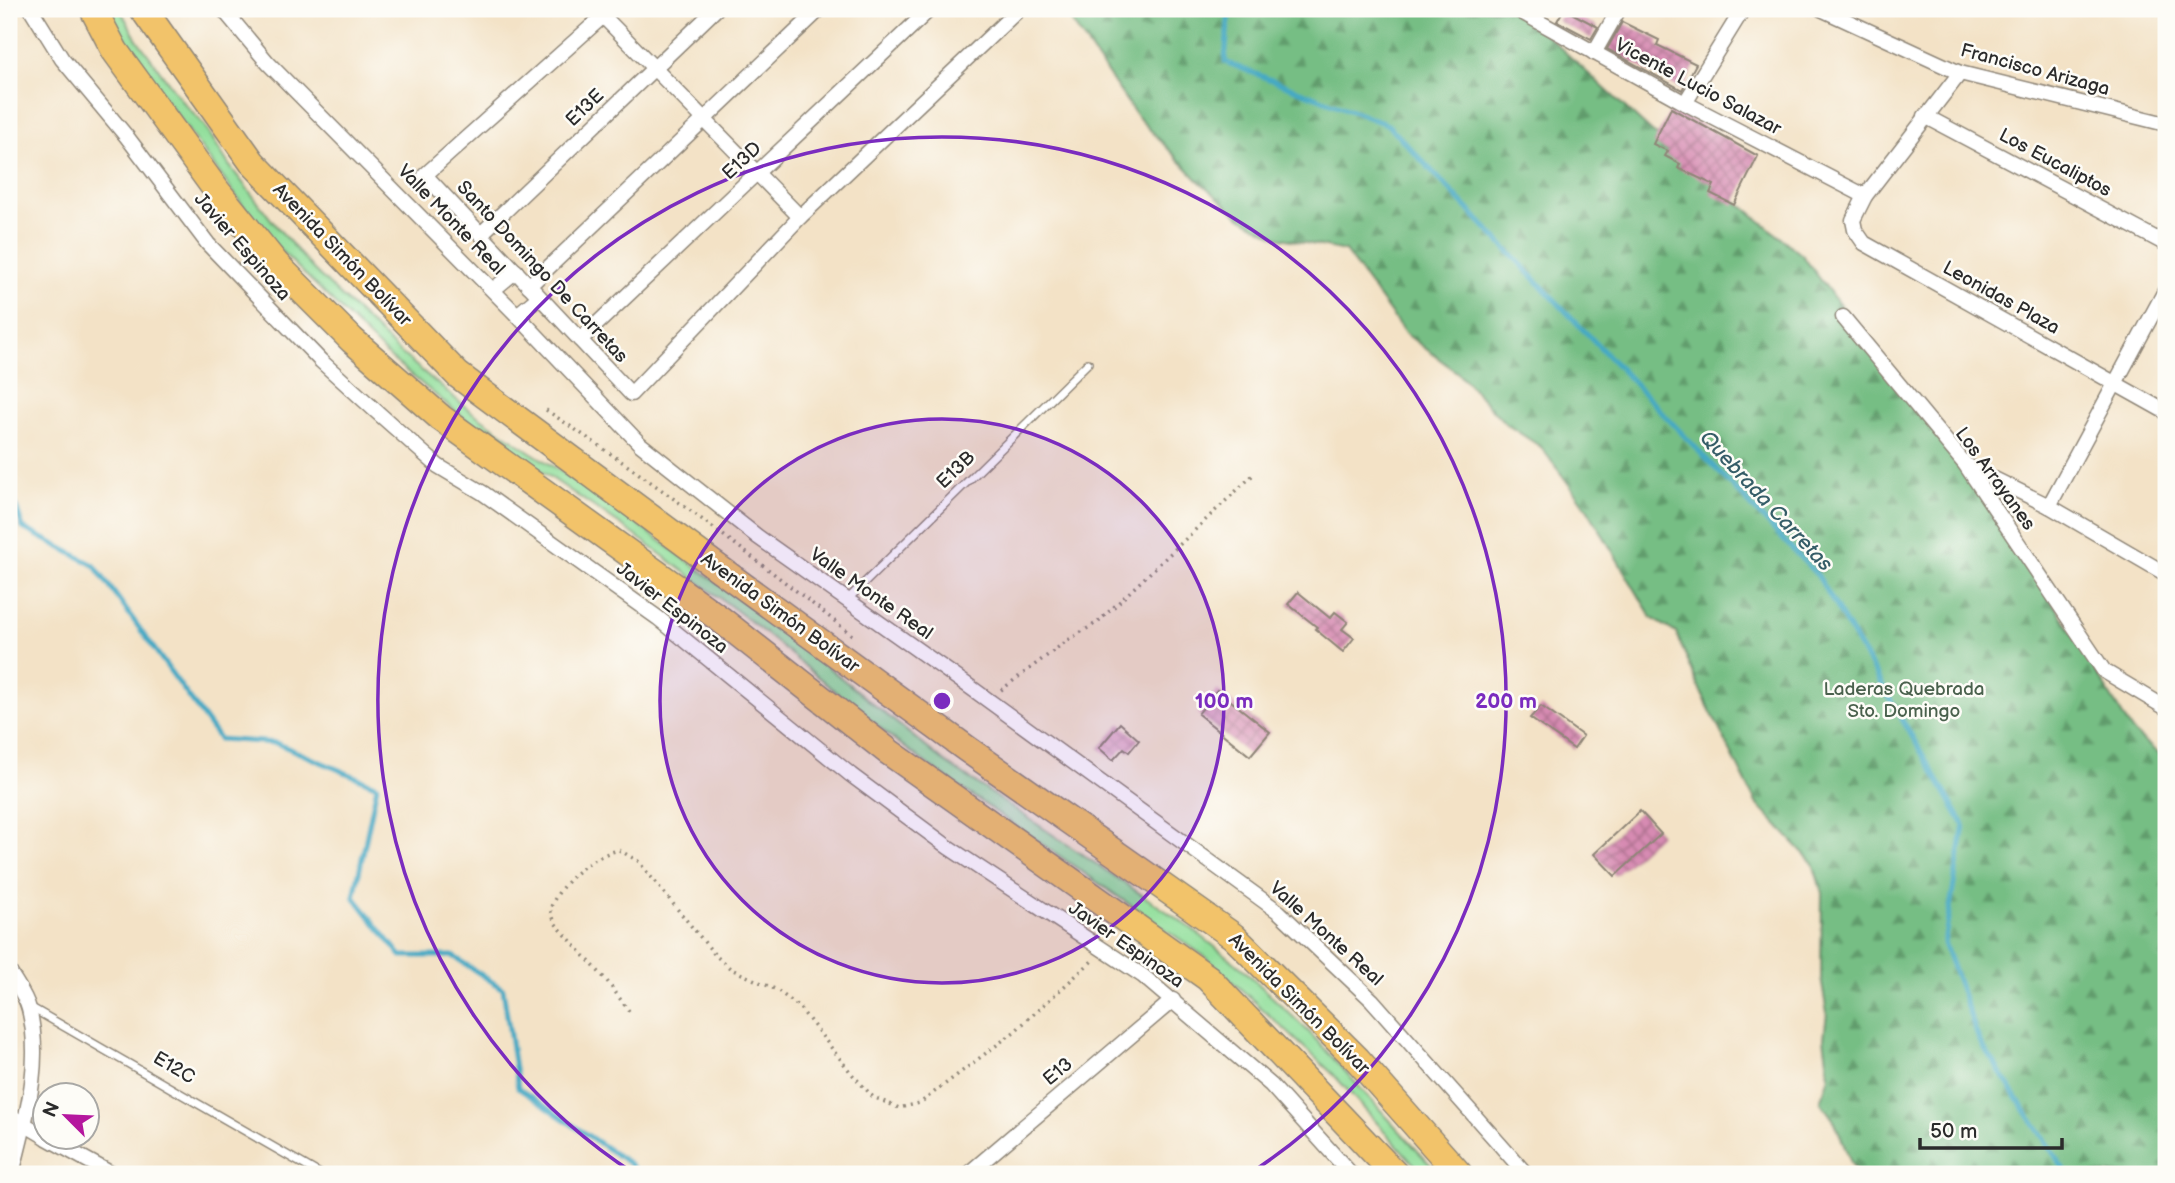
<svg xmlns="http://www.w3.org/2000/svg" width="2175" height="1183" font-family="'Balsamiq Sans',sans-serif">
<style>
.grass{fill:#93df9c;stroke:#5f8564;stroke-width:2}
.forest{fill:url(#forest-firs);stroke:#507458;stroke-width:2}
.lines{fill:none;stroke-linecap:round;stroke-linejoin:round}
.stream{stroke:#44a9c4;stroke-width:5}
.building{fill:url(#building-cross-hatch)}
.lane-casing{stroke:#8f8678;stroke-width:10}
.street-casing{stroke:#8f8678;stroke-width:17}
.highway-casing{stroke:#8f8678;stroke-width:29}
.path{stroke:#8f8678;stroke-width:3.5;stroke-dasharray:2 5;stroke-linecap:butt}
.lane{stroke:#fff;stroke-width:7}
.street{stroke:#fff;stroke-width:14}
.highway{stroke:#f2c36a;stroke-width:26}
.ring{fill:none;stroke:#7b2cbf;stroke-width:3.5}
.labels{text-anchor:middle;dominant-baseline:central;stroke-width:5;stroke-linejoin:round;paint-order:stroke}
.street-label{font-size:19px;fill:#2b2b2b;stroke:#fdfcf7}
.park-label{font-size:19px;fill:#4a614d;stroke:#fdfcf7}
.water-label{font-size:21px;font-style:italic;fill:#355d68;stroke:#fdfcf7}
.centre{fill:#7b2cbf;stroke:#fdfcf7;stroke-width:3.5}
.ring-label{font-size:21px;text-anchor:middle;font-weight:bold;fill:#7b2cbf;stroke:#fdfcf7;stroke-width:5;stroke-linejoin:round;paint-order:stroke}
</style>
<defs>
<pattern id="forest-firs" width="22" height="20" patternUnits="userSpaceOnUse" patternTransform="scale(1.75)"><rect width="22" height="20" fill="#76be84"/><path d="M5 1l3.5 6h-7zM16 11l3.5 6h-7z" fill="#619b6c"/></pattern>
<pattern id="building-cross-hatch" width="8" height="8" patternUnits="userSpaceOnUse" patternTransform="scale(1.75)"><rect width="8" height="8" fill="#d78bb2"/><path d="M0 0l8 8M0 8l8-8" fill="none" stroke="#af7291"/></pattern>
</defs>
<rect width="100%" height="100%" fill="#fdfcf7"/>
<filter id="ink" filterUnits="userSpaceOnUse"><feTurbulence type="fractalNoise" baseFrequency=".0143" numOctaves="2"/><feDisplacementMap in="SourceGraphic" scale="14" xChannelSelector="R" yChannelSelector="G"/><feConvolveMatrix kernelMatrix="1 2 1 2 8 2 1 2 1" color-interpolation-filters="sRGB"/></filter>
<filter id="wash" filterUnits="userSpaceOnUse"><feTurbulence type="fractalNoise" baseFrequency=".00686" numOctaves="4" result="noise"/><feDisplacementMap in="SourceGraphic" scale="28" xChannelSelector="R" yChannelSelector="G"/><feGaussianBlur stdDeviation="1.57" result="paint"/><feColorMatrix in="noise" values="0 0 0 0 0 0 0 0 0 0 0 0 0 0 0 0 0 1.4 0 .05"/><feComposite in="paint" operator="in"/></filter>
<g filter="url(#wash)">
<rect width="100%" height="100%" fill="#f3e2c6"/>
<path class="grass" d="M105,9h15l16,29 46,63 22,24 25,40 48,62 36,42 83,80 73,61 60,41 63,40 194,142 156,127 249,168 52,41 66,63 130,142h-16l-90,-100 -126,-116 -272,-188 -44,-33 -147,-121 -109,-81 -174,-119 -74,-61 -122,-120 -139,-189z"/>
<path class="forest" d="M1060,9h458l133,122 151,124 121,161 52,59 157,256 34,29v414h-306l-8,-9 -17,-43 -14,-20 8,-26 -5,-38 3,-25 -6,-35 1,-85 -9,-30 -57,-60 -55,-111 -25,-59 -24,-15 -64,-108 -47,-63 -35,-23 -48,-51 -53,-40 -60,-82 -68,-14 -37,-20 -42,-37 -61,-64 -70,-101z"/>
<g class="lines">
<g class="stream">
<path d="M1229,9l-4,53 163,63 430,451 146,249 -20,118 35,97 88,134"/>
<path d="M9,486l14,42 71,37 125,174 57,4 101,43 -23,111 47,59h52l50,33 15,99 112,76 8,10"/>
</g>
</g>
<g id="blocks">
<g class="building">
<path d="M1564,9l34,18 -7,12 -34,-18z"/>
<path d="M1622,22l37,18 -2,5 39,19 -14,26 -75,-41z"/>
<path d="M1671,108l87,48 -24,49 -24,-12 4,-8 -36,-17 2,-4 -15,-8 3,-5 -15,-7z"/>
<path d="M1298,592l32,26 5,-6 13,10 -6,7 12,9 -11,14 -28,-23 2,-2 -29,-23z"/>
<path d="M1217,690l53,42 -20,24 -52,-42z"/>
<path d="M1541,706l42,30 -9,13 -44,-31z"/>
<path d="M1120,723l19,17 -10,12 -5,-4 -11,12 -14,-12z"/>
<path d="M1640,811l21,23 -46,42 -21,-22z"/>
</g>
</g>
</g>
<g filter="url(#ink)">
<use href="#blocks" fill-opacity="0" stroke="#8f8678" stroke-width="2"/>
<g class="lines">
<g class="lane-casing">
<g id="lane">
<path d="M847,600l241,-237"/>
<path d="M30,1007l290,167"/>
</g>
</g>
<g class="street-casing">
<g id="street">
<path d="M31,9l31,50 65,78 81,107 113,117 56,51 61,54 45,27 175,125 193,157 97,72 195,129 128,109 80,89"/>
<path d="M223,9l45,54 249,252 123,129 118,93 212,150 309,225 93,88 154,174"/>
<path d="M611,9l-186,166 206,219 169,-177 217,-206"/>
<path d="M1516,9l169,94 180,93"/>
<path d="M1821,9l139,64 206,51"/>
<path d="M603,16l197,201"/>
<path d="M1594,53l25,-44"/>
<path d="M1960,73l-95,123 -12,24 2,10 9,13 302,169"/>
<path d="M1685,103l58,-94"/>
<path d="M1925,116l241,128"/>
<path d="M481,234l235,-225"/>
<path d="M529,286l291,-277"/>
<path d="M493,290l23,-19"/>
<path d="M517,315l22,-18"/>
<path d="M1843,317l122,147 139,207 62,37"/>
<path d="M580,340l350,-331"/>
<path d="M1968,466l81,40 117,68"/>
<path d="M2049,506l117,-217"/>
<path d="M9,971c6,11 17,25 20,38 14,56 -4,111 -17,165"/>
<path d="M9,1115l37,22"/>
<path d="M47,1138l65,36"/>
<path d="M968,1174l205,-174"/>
</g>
</g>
<g class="highway-casing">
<g id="highway">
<path d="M93,9l22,42 102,140 59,73 76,76 89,78 279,201 169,133 319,226 187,196"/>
<path d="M143,9l109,153 206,213 255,189 254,185 266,187 124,123 102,115"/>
</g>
</g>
<g class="path">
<path d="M546,410c106,70 207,146 306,225"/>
<path d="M1001,690l67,-50 30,-18 156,-148"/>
<path d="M629,1011l-22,-30 -52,-58 -5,-14c10,-27 41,-53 69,-59l19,11 77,94 16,14 46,21 22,17 53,67 21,23 26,11 21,-5 94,-71 78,-71"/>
</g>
<use href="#lane" class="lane"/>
<use href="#street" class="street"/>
<use href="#highway" class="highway"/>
</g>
</g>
<circle cx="942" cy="701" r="282" fill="#7b2cbf" fill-opacity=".12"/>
<g class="ring">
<circle cx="942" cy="701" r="282"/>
<path d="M635 1174A564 564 0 1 1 1249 1174"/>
</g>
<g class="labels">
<g class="street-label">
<text transform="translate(2035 70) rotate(15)">Francisco Arizaga</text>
<text transform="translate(1698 87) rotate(28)">Vicente Lucio Salazar</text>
<text transform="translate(585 108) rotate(-44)">E13E</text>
<text transform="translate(742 161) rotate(-43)">E13D</text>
<text transform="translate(2055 163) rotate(28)">Los Eucaliptos</text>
<text transform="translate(451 220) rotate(46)">Valle Monte Real</text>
<text transform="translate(242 247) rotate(49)">Javier Espinoza</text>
<text transform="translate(342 255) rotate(46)">Avenida Simón Bolívar</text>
<text transform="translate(542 272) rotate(47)">Santo Domingo De Carretas</text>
<text transform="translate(2001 298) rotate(29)">Leonidas Plaza</text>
<text transform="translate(956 470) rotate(-44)">E13B</text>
<text transform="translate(1995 479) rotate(54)">Los Arrayanes</text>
<text transform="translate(871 594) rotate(35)">Valle Monte Real</text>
<text transform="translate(672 608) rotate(38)">Javier Espinoza</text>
<text transform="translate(780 613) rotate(36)">Avenida Simón Bolívar</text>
<text transform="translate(1326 934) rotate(42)">Valle Monte Real</text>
<text transform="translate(1126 945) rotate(35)">Javier Espinoza</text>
<text transform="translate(1299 1004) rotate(45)">Avenida Simón Bolívar</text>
<text transform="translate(174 1068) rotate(30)">E12C</text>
<text transform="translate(1058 1072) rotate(-40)">E13</text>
</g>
<g class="park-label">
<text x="1904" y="689">Laderas Quebrada<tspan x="1904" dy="22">Sto. Domingo</tspan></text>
</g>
<g class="water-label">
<text transform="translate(1766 501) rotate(47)">Quebrada Carretas</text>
</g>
</g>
<circle cx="942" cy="701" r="10" class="centre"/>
<g class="ring-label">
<text x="1224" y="708">100 m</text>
<text x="1506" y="708">200 m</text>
</g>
<rect width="2175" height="1183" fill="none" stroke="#fdfcf7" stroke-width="35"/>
<g transform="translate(66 1116) rotate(294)"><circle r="33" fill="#fdfcf7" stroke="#a9a8a5" stroke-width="2"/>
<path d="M0-5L12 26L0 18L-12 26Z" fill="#b5179e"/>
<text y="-10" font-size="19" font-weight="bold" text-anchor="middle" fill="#2b2b2b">N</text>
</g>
<path d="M1920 1138v10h142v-10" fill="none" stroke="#2b2b2b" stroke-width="3.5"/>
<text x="1930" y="1138" font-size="21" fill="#2b2b2b" stroke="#fdfcf7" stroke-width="5" paint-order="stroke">50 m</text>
</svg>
